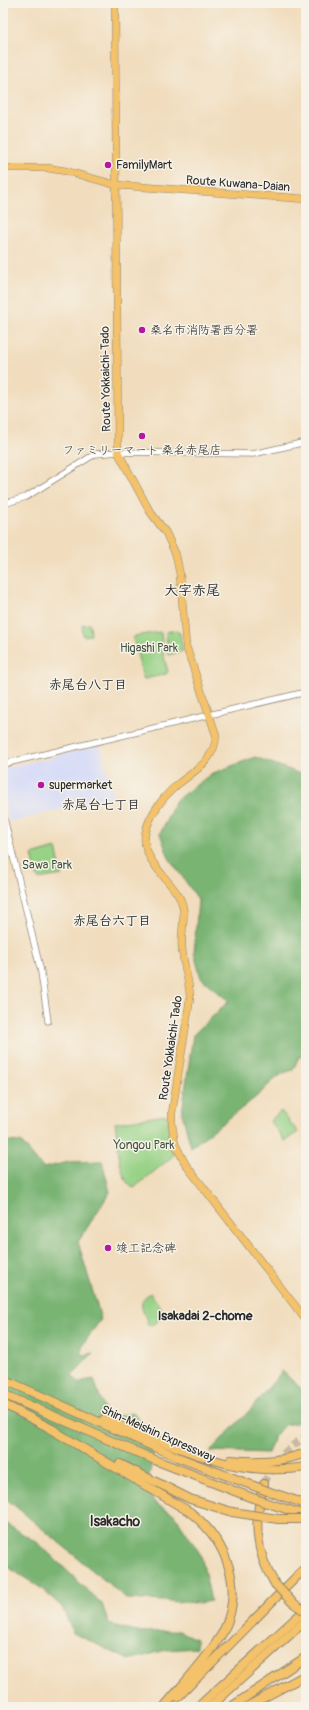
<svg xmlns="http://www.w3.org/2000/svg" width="309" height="1710" font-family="Pangolin,'Klee One',sans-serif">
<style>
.built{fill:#d3d9f9}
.green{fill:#97d286;stroke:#617e58}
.forest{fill:#79b473;stroke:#52704f}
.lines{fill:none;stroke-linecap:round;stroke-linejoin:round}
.motorway-tunnel{stroke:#c9b9a1;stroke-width:8;stroke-dasharray:8 4;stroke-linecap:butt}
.tertiary-casing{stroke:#8e8474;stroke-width:7}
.primary-casing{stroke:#8e8474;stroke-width:8}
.motorway-casing{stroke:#8e8474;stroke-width:10}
.tertiary{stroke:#fff;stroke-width:5.5}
.primary{stroke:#f3c26a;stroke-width:7}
.motorway{stroke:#f3c26a;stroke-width:8}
.motorway-bridge-casing{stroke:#8e8474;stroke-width:10;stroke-linecap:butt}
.motorway-bridge{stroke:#f3c26a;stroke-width:8}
.poi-dot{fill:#b5179e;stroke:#f7f3e8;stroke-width:1.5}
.labels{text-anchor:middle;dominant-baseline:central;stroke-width:3;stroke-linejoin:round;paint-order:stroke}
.poi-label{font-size:12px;fill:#2b2b2b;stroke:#f7f3e8;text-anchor:start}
.street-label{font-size:12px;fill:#2b2b2b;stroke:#f7f3e8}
.park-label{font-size:12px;fill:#465542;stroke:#f7f3e8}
.neighbourhood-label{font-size:13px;font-weight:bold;fill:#2b2b2b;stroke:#f7f3e8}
.quarter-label{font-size:14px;font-weight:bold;fill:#2b2b2b;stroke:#f7f3e8}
</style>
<rect width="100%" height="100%" fill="#f7f3e8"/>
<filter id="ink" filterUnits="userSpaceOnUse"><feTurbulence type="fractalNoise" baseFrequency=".025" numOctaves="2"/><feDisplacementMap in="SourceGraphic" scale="8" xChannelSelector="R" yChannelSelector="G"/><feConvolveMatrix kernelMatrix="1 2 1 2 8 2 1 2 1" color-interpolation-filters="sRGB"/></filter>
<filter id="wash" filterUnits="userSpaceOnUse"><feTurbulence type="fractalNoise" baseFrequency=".012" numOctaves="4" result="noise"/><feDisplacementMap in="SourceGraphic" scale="16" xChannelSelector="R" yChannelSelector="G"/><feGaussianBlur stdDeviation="0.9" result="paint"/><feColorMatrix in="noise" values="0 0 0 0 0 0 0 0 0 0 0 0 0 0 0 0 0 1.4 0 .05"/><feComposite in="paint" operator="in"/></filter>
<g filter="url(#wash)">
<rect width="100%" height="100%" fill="#f1ddbe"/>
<path class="built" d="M100,745l13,52 -104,25 -6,-26v-27l36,-9h6l17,-6z"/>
<g class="green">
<path d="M90,624l1,11 -8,1 -1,-11z"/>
<path d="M175,630l5,3 3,18 -15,4 -2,-23z"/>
<path d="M160,632l1,1 2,20 5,19 -2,2 -21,5 -2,-1 -10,-40 2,-2z"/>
<path d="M56,848l6,27 -24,4 -6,-24z"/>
<path d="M281,1111l17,21 -13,9 -15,-20z"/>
<path d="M166,1115l2,1 1,19 5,20 -40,33c-16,-6 -16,-50 -19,-65z"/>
<path d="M150,1293l15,20v2l-14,11 -3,-2c-5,-15 -12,-21 2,-31z"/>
</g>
<g class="forest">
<path d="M255,757l51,19v280l-7,1 -6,13c-19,5 -23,15 -37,27 -21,17 -43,33 -65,50l-9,-34 11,-78 36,-34 -28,-23 -7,-25 4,-54 -29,-41 -9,-24 16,-34 35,-26z"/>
<path d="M3,1141l18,1 22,26 26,-6 33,-1 8,31 -32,50 23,77 -19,27v9l11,-2 -21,22 6,7 16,-3 13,39 26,-5 24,24 -11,53 10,14 18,10 27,41 10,46 -13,2 -71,-4 -124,-103z"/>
<path d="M282,1371l24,22v28l-22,4 -10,12 -6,16 -58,-2 42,-43z"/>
<path d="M3,1522l35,21 64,61 7,20 28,8 42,-1 17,8v9l-30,2 -37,10 -56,-27 -11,-26 -21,-19 -38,-24z"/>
</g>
</g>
<g filter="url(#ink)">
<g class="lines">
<path class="motorway-tunnel" d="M264,1484c9,-20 22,-36 42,-47"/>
<g class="tertiary-casing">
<g id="tertiary">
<path d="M3,504l23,-7 69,-43 23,-2 135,2 53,-12"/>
<path d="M3,764l303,-72"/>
<path d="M3,814l38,158 7,49"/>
</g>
</g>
<g class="primary-casing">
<g id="primary">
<path d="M115,3l3,449 31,58 17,23 10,22 4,20 6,71 30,89c-1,26 -21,35 -39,50 -14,12 -29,31 -32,50 -3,24 22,42 33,60 11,17 2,34 4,53 1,17 8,33 8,51l-18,114v11l3,20 11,21 120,155"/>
<path d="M3,168h44l19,3 50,14 190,14"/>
</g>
</g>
<g class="motorway-casing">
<g id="motorway">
<path d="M3,1379l174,78 77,29"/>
<path d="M3,1394l152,66 95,37"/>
<path d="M3,1404l51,26"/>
<path d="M104,1419c67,24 128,60 202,48"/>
<path d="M49,1428l141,84c37,29 55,76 33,120 -14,25 -40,52 -59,75"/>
<path d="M231,1460c27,3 50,2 75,-7"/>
<path d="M120,1464l70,35 42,13"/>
<path d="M264,1484c-11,36 -9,68 11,100"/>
<path d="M270,1492l36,12"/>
<path d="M267,1503l39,12"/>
<path d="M178,1697l128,-130"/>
<path d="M198,1707l108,-98"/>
<path d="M210,1707l96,-87"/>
<path d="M231,1707l75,-50"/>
<path d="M246,1707l60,-32"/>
</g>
</g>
<use href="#tertiary" class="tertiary"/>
<use href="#primary" class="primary"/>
<use href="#motorway" class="motorway"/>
<g class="motorway-bridge-casing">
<g id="motorway-bridge">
<path d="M254,1486l16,6"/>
<path d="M250,1497l17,6"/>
<path d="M232,1512l46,7h28"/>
<path d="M275,1584l17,18 14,10"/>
</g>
</g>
<use href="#motorway-bridge" class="motorway-bridge"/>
</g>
</g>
<g class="poi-dot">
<circle cx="108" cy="165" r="4"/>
<circle cx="142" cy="330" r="4"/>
<circle cx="142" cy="436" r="4"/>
<circle cx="41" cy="785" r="4"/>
<circle cx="108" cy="1248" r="4"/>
</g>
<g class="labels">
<g class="poi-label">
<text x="116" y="165">FamilyMart</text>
<text x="150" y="330">桑名市消防署西分署</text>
<text x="142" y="450" text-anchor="middle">ファミリーマート 桑名赤尾店</text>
<text x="49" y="785">supermarket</text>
<text x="116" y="1248">竣工記念碑</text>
</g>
<g class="street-label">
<text transform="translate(238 184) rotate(4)">Route Kuwana-Daian</text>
<text transform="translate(106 379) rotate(-91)">Route Yokkaichi-Tado</text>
<text transform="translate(171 1048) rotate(-82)">Route Yokkaichi-Tado</text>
<text transform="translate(158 1434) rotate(24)">Shin-Meishin Expressway</text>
</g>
<g class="park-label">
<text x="149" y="648">Higashi Park</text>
<text x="47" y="865">Sawa Park</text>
<text x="144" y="1145">Yongou Park</text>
</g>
<g class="neighbourhood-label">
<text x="88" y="685">赤尾台八丁目</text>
<text x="101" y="805">赤尾台七丁目</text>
<text x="112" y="921">赤尾台六丁目</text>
<text x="205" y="1316">Isakadai 2-chome</text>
</g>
<g class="quarter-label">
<text x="192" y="590">大字赤尾</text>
<text x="115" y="1521">Isakacho</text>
</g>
</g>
<rect width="309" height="1710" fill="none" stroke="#f7f3e8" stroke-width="16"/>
</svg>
